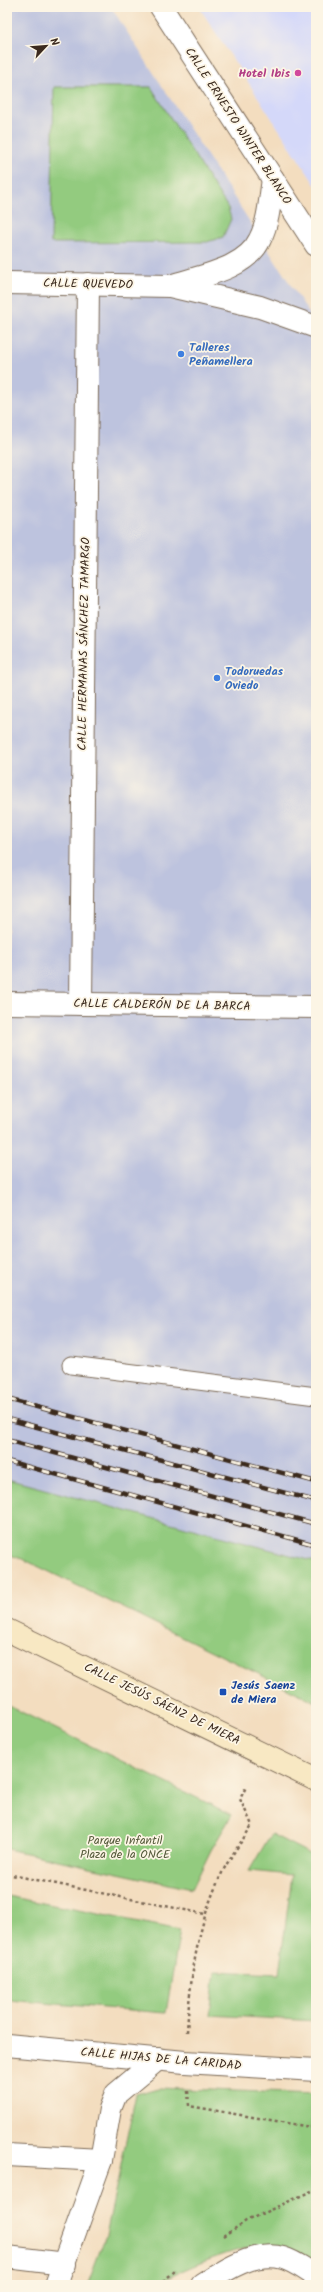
<svg xmlns="http://www.w3.org/2000/svg" width="323" height="2292" font-family="Kalam,sans-serif">
<style>
.built{fill:#d4d8f9}
.industrial{fill:#bdc3de}
.green{fill:#93cb7f;stroke:#677a4e}
.lines{fill:none;stroke-linecap:round;stroke-linejoin:round}
.service-casing{stroke:#7b6956;stroke-width:19}
.pedestrian-casing{stroke:#7b6956;stroke-width:24}
.minor-casing{stroke:#7b6956;stroke-width:24}
.secondary-casing{stroke:#7b6956;stroke-width:24}
.path{stroke:#7b6956;stroke-width:2.5;stroke-dasharray:3 3;stroke-linecap:butt}
.service{stroke:#fff;stroke-width:17}
.pedestrian{stroke:#fff;stroke-width:22}
.minor{stroke:#fff;stroke-width:22}
.secondary{stroke:#f8e8c3;stroke-width:22}
.rail-casing{stroke:#3b2a1e;stroke-width:4.5}
.rail{stroke:#fcf5e5;stroke-width:3;stroke-dasharray:9;stroke-linecap:butt}
.hotel-dot{fill:#d1479c;stroke:#fcf5e5;stroke-width:1.5}
.shop-dot{fill:#3f7fe0;stroke:#fcf5e5;stroke-width:1.5}
.transit-dot{fill:#1a4fb4;stroke:#fcf5e5;stroke-width:1.5}
.labels{text-anchor:middle;dominant-baseline:central;stroke-width:3.5;stroke-linejoin:round;paint-order:stroke}
.hotel-label{font-size:12px;font-weight:bold;fill:#b23c85;stroke:#fcf5e5;text-anchor:end}
.street-label{font-size:12px;fill:#3b2a1e;stroke:#fcf5e5}
.shop-label{font-size:12px;font-weight:bold;fill:#366cbe;stroke:#fcf5e5;text-anchor:start}
.transit-label{font-size:12px;font-weight:bold;fill:#164399;stroke:#fcf5e5;text-anchor:start}
.park-label{font-size:12px;fill:#555a3b;stroke:#fcf5e5}
</style>
<rect width="100%" height="100%" fill="#fcf5e5"/>
<filter id="ink" filterUnits="userSpaceOnUse"><feTurbulence type="fractalNoise" baseFrequency=".025" numOctaves="2"/><feDisplacementMap in="SourceGraphic" scale="8" xChannelSelector="R" yChannelSelector="G"/><feConvolveMatrix kernelMatrix="1 2 1 2 8 2 1 2 1" color-interpolation-filters="sRGB"/></filter>
<filter id="wash" filterUnits="userSpaceOnUse"><feTurbulence type="fractalNoise" baseFrequency=".012" numOctaves="4" result="noise"/><feDisplacementMap in="SourceGraphic" scale="16" xChannelSelector="R" yChannelSelector="G"/><feGaussianBlur stdDeviation="0.9" result="paint"/><feColorMatrix in="noise" values="0 0 0 0 0 0 0 0 0 0 0 0 0 0 0 0 0 1.4 0 .05"/><feComposite in="paint" operator="in"/></filter>
<g filter="url(#wash)">
<rect width="100%" height="100%" fill="#f3ddbf"/>
<path class="built" d="M199,7h117v179z"/>
<path class="industrial" d="M7,7h104l205,317v1238l-309,-83z"/>
<g class="green">
<path d="M54,87h97l77,121 3,11 -8,18 -16,5 -156,1z"/>
<path d="M7,1479l309,83v140l-291,-142 -18,-6z"/>
<path d="M7,1705l225,110 -21,35 -19,39 -185,-40z"/>
<path d="M271,1834l45,23v164l-106,-6 5,-44 64,3 13,-99 -43,-4z"/>
<path d="M7,1896l173,34 -14,83 -159,-13z"/>
<path d="M158,2088l158,6v171c-15,-8 -30,-19 -48,-20 -24,-1 -93,26 -113,40h-68l19,-50 30,-141z"/>
</g>
</g>
<g filter="url(#ink)">
<g class="lines">
<g class="service-casing">
<path id="service" d="M71,1365l245,31"/>
</g>
<g class="pedestrian-casing">
<g id="pedestrian">
<path d="M7,2155l94,5"/>
<path d="M7,2257l58,7"/>
</g>
</g>
<g class="minor-casing">
<g id="minor">
<path d="M161,7l155,238"/>
<path d="M7,283l163,3 90,21 56,20"/>
<path d="M170,286c29,-10 76,-16 90,-47 9,-18 10,-40 13,-60"/>
<path d="M7,1003l309,4"/>
<path d="M81,1004l7,-720"/>
<path d="M7,2045l178,17 131,8"/>
<path d="M56,2285l45,-125 9,-51 6,-15 42,-35"/>
<path d="M202,2285c23,-15 53,-35 81,-27 11,3 23,12 33,18"/>
</g>
</g>
<g class="secondary-casing">
<path id="secondary" d="M7,1630l309,150"/>
</g>
<g class="path">
<path d="M7,1874l198,40"/>
<path d="M187,2032c3,-55 11,-113 37,-163 8,-15 19,-29 28,-44l-12,-26 6,-12"/>
<path d="M188,2091l1,15 127,22"/>
<path d="M224,2236l22,-15 70,-32"/>
<path d="M159,2285l17,-15"/>
</g>
<use href="#service" class="service"/>
<use href="#pedestrian" class="pedestrian"/>
<use href="#minor" class="minor"/>
<use href="#secondary" class="secondary"/>
<g class="rail-casing">
<g id="rail">
<path d="M7,1399l309,83"/>
<path d="M7,1419l309,82"/>
<path d="M7,1440l309,84"/>
<path d="M7,1461l309,84"/>
</g>
</g>
<use href="#rail" class="rail"/>
</g>
</g>
<circle class="hotel-dot" cx="298" cy="73" r="4"/>
<g class="shop-dot">
<circle cx="181" cy="354" r="4"/>
<circle cx="217" cy="678" r="4"/>
</g>
<rect class="transit-dot" x="219" y="1688" width="8" height="8" rx="2"/>
<g class="labels">
<g class="hotel-label">
<text x="290" y="73">Hotel Ibis</text>
</g>
<g class="street-label">
<text transform="translate(238 126) rotate(57)">CALLE ERNESTO WINTER BLANCO</text>
<text transform="translate(88 284) rotate(1)">CALLE QUEVEDO</text>
<text transform="translate(84 644) rotate(-89)">CALLE HERMANAS SÁNCHEZ TAMARGO</text>
<text transform="translate(162 1005) rotate(1)">CALLE CALDERÓN DE LA BARCA</text>
<text transform="translate(162 1704) rotate(26)">CALLE JESÚS SÁENZ DE MIERA</text>
<text transform="translate(161 2059) rotate(5)">CALLE HIJAS DE LA CARIDAD</text>
</g>
<g class="shop-label">
<text x="189" y="347">Talleres<tspan x="189" dy="14">Peñamellera</tspan></text>
<text x="225" y="671">Todoruedas<tspan x="225" dy="14">Oviedo</tspan></text>
</g>
<g class="transit-label">
<text x="231" y="1685">Jesús Saenz<tspan x="231" dy="14">de Miera</tspan></text>
</g>
<g class="park-label">
<text x="125" y="1840">Parque Infantil<tspan x="125" dy="14">Plaza de la ONCE</tspan></text>
</g>
</g>
<rect width="323" height="2292" fill="none" stroke="#fcf5e5" stroke-width="24"/>
<g transform="translate(46 46) rotate(64)" stroke="#fcf5e5" stroke-width="3" paint-order="stroke">
<path d="M0-3L7 15L0 10L-7 15Z" fill="#3b2a1e"/>
<text y="-6" font-size="11" font-weight="bold" text-anchor="middle" fill="#3b2a1e">N</text>
</g>
</svg>
